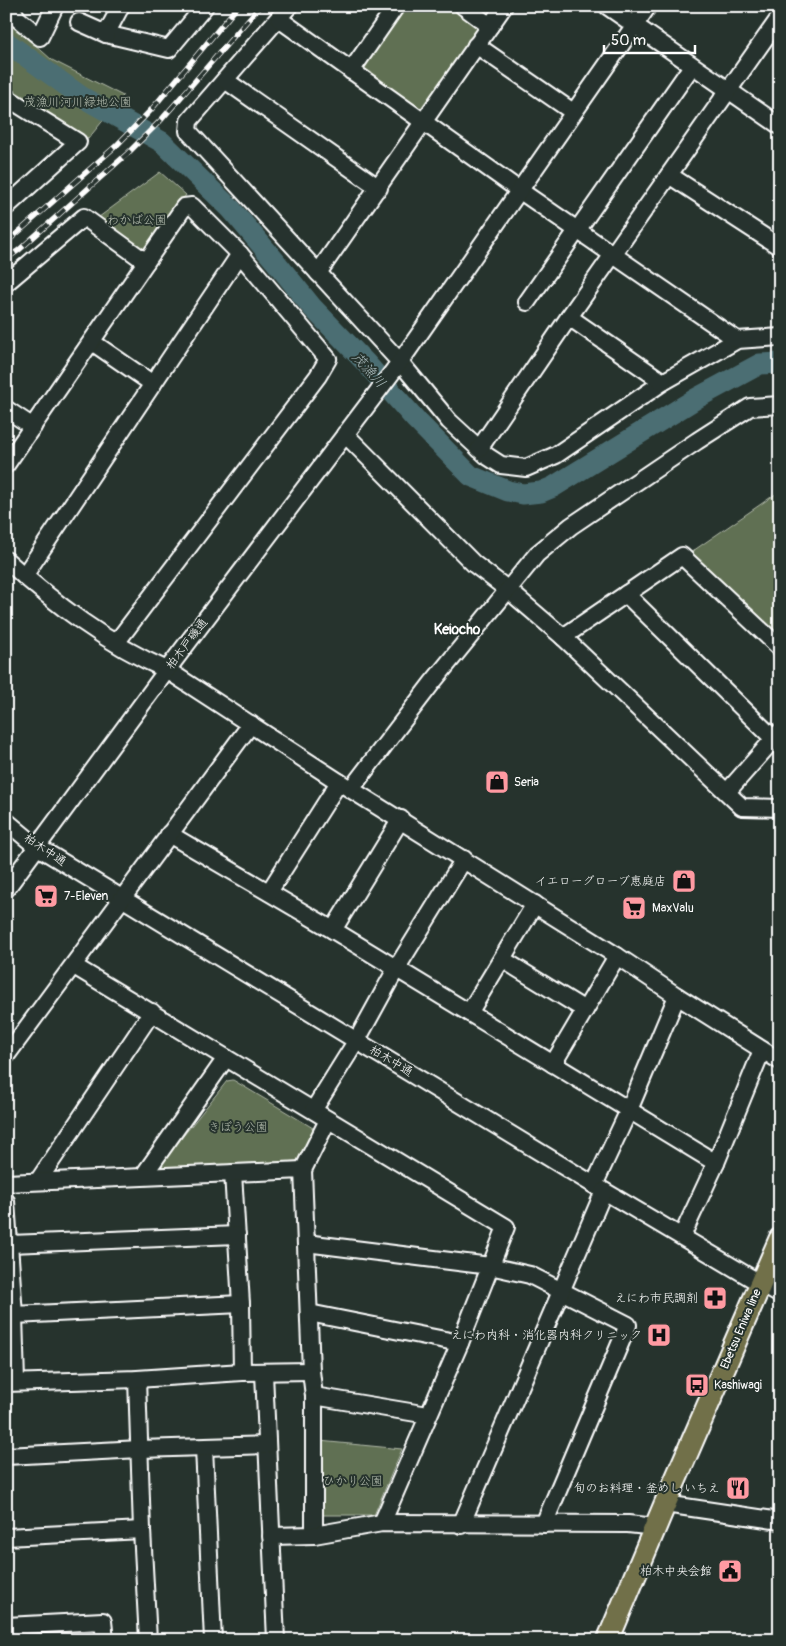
<svg xmlns="http://www.w3.org/2000/svg" width="786" height="1646" font-family="Pangolin,'Klee One',sans-serif">
<style>
.green{fill:#607052;stroke:#b0b8a8}
.lines{fill:none;stroke-linecap:round;stroke-linejoin:round}
.river{stroke:#4c6e73;stroke-width:21}
.minor-casing{stroke:#fff;stroke-width:20}
.major-casing{stroke:#fff;stroke-width:25}
.minor{stroke:#26332d;stroke-width:16}
.major{stroke:#71704a;stroke-width:21}
.rail-casing{stroke:#fff;stroke-width:5.5}
.rail{stroke:#26332d;stroke-width:4;stroke-dasharray:11;stroke-linecap:butt}
.labels{text-anchor:middle;dominant-baseline:central;stroke-width:4;stroke-linejoin:round;paint-order:stroke}
.park-label{font-size:12px;fill:#b7bfb1;stroke:#26332d}
.street-label{font-size:12px;fill:#fff;stroke:#26332d}
.poi-label{font-size:12px;fill:#fff;stroke:#26332d;text-anchor:end}
.water-label{font-size:14px;font-style:italic;fill:#aebec0;stroke:#26332d}
.neighbourhood-label{font-size:14px;font-weight:bold;fill:#fff;stroke:#26332d}
</style>
<rect width="100%" height="100%" fill="#26332d"/>
<filter id="ink" filterUnits="userSpaceOnUse"><feTurbulence type="fractalNoise" baseFrequency=".02" numOctaves="2"/><feDisplacementMap in="SourceGraphic" scale="10" xChannelSelector="R" yChannelSelector="G"/><feConvolveMatrix kernelMatrix="1 2 1 2 8 2 1 2 1" color-interpolation-filters="sRGB"/></filter>
<g filter="url(#ink)">
<g class="green">
<path d="M403,6h50l29,21 -59,84 -63,-44z"/>
<path d="M6,15l5,8 41,37 71,36 -35,43 -82,-51z"/>
<path d="M160,172l26,23 -44,60 -47,-35z"/>
<path d="M780,491v149l-90,-87z"/>
<path d="M233,1080l80,48 1,4 -16,29 -135,8 -3,-4 67,-84z"/>
<path d="M319,1441l83,8 -28,66h-54z"/>
</g>
<g class="lines">
<path class="river" d="M6,42l76,55 80,45 69,67 44,52 37,46 53,55 51,58 55,56 37,15 15,3 18,-2 12,-5 144,-89 63,-34 20,-1"/>
<g class="minor-casing">
<g id="minor">
<path d="M11,6l6,12 23,19 15,-31"/>
<path d="M121,6l-15,28 63,15 36,-43"/>
<path d="M289,6l-100,115 -1,10 212,231 49,59 38,35 14,9 25,3 30,-13 107,-73 74,-42 43,-3"/>
<path d="M463,6l27,20"/>
<path d="M607,6l173,120"/>
<path d="M279,19l240,171 218,150"/>
<path d="M79,22l27,12"/>
<path d="M476,45l97,67"/>
<path d="M351,71l45,-65"/>
<path d="M225,80l154,108"/>
<path d="M6,97l72,45 -72,65"/>
<path d="M669,175l111,72"/>
<path d="M318,273l186,-267"/>
<path d="M6,283l78,-66 62,45"/>
<path d="M527,302l165,-236"/>
<path d="M569,317l94,65"/>
<path d="M92,342l61,42"/>
<path d="M6,409l27,18"/>
<path d="M345,434l129,130 33,25 56,48 179,170 38,1"/>
<path d="M479,449l90,-132 211,-300"/>
<path d="M6,465l178,-258 8,-1 48,48 88,105 -10,17 -202,267"/>
<path d="M6,560c48,43 101,84 161,110l172,112 278,174 60,40 103,65"/>
<path d="M24,576l216,-322"/>
<path d="M626,594l148,145"/>
<path d="M563,637l119,-81 98,92"/>
<path d="M351,789l81,-106 105,-129 34,-28 126,-85 53,-34 30,-2"/>
<path d="M727,792l53,-60"/>
<path d="M6,821l30,25 558,339 186,110"/>
<path d="M169,834l164,96 383,233"/>
<path d="M6,889l161,-219 233,-308 248,-356"/>
<path d="M269,892l70,-110"/>
<path d="M333,930l68,-111"/>
<path d="M502,959l83,51"/>
<path d="M74,966l432,261 -46,116 -78,180"/>
<path d="M469,1013l66,-109"/>
<path d="M6,1056l245,-332"/>
<path d="M553,1064l64,-108"/>
<path d="M314,1109l43,-69 39,-71 68,-110"/>
<path d="M303,1170l25,-50"/>
<path d="M233,1173l8,131 1,68"/>
<path d="M143,1176l83,-118"/>
<path d="M38,1181l114,-169"/>
<path d="M6,1183l297,-13 8,201 3,25v139"/>
<path d="M594,1185l35,-75 48,-114"/>
<path d="M6,1201l8,114 2,67"/>
<path d="M682,1236l34,-73 46,-113"/>
<path d="M306,1243l184,23 40,9 98,50 -84,199"/>
<path d="M10,1244l227,-9"/>
<path d="M309,1313l151,30"/>
<path d="M14,1315l227,-11"/>
<path d="M264,1373l12,267"/>
<path d="M137,1379l5,151 6,110"/>
<path d="M6,1383l131,-4 105,-7 69,-1"/>
<path d="M314,1396l114,19"/>
<path d="M204,1448l9,192"/>
<path d="M6,1456l134,-7 127,-4"/>
<path d="M665,1504l115,17"/>
<path d="M461,1525l143,-334"/>
<path d="M271,1536l43,-1 68,-12 246,1 28,3"/>
<path d="M6,1537l136,-7"/>
<path d="M6,1626l97,-5 2,19"/>
</g>
</g>
<g class="major-casing">
<path id="major" d="M608,1640l57,-136 115,-265"/>
</g>
<use href="#minor" class="minor"/>
<use href="#major" class="major"/>
<g class="rail-casing">
<g id="rail">
<path d="M6,243l111,-98 34,-35 87,-104"/>
<path d="M6,259l13,-9 109,-97 34,-34 98,-113"/>
</g>
</g>
<use href="#rail" class="rail"/>
</g>
</g>
<defs>
<g id="shop-square" transform="scale(1.25)"><rect x="-9" y="-9" width="18" height="18" rx="4" fill="#ff9aa2" stroke="#26332d"/><path d="M-5-2.5h2.3a2.7 3.5 0 0 1 5.4 0H5L5.5 6h-11ZM-1.5-2.5h3a1.5 2.3 0 0 0-3 0Z" fill="#111"/></g>
<g id="supermarket-square" transform="scale(1.25)"><rect x="-9" y="-9" width="18" height="18" rx="4" fill="#ff9aa2" stroke="#26332d"/><path d="M-6-5.5h2.5l.6 2H6L4.5 2H-2.5L-4.4-4H-6ZM-1.5 3.2a1.3 1.3 0 1 0 .1 0ZM3 3.2a1.3 1.3 0 1 0 .1 0Z" fill="#111"/></g>
<g id="pharmacy-square" transform="scale(1.25)"><rect x="-9" y="-9" width="18" height="18" rx="4" fill="#ff9aa2" stroke="#26332d"/><path d="M-2-6h4v4h4v4h-4v4h-4v-4h-4v-4h4Z" fill="#111"/></g>
<g id="hospital-square" transform="scale(1.25)"><rect x="-9" y="-9" width="18" height="18" rx="4" fill="#ff9aa2" stroke="#26332d"/><path d="M-5-5h3v3.5h4V-5h3V5h-3V1.5h-4V5h-3Z" fill="#111"/></g>
<g id="bus-square" transform="scale(1.25)"><rect x="-9" y="-9" width="18" height="18" rx="4" fill="#ff9aa2" stroke="#26332d"/><path d="M-5-6H5V4H4V6H2V4H-2V6H-4V4H-5ZM-3.5-4V0h7V-4ZM-3.5 1.2v1.5H-2V1.2ZM2 1.2v1.5H3.5V1.2Z" fill="#111"/></g>
<g id="restaurant-square" transform="scale(1.25)"><rect x="-9" y="-9" width="18" height="18" rx="4" fill="#ff9aa2" stroke="#26332d"/><path d="M-5-6h1v4h1v-4h1v4h1v-4h1v5L-1.5 .5V6h-2V.5L-5-1ZM5-6V6H3V1.5H1.5Q1.5-4 5-6Z" fill="#111"/></g>
<g id="civic-square" transform="scale(1.25)"><rect x="-9" y="-9" width="18" height="18" rx="4" fill="#ff9aa2" stroke="#26332d"/><path d="M-.6-6.5H3V-4.5H.6V-3L4-1V1h2V6H-6V1h2V-1L-.6-3ZM-1.2 2.5V6h2.4V2.5Z" fill="#111"/></g>
</defs>
<g fill-rule="evenodd">
<use href="#shop-square" x="497" y="782"/>
<use href="#shop-square" x="684" y="881"/>
<use href="#supermarket-square" x="46" y="896"/>
<use href="#supermarket-square" x="634" y="908"/>
<use href="#pharmacy-square" x="715" y="1298"/>
<use href="#hospital-square" x="659" y="1335"/>
<use href="#bus-square" x="697" y="1385"/>
<use href="#restaurant-square" x="738" y="1488"/>
<use href="#civic-square" x="730" y="1571"/>
</g>
<g class="labels">
<g class="park-label">
<text x="78" y="102">茂漁川河川緑地公園</text>
<text x="137" y="220">わかば公園</text>
<text x="238" y="1127">きぼう公園</text>
<text x="353" y="1481">ひかり公園</text>
</g>
<g class="street-label">
<text transform="translate(187 644) rotate(-53)">柏木戸磯通</text>
<text transform="translate(45 850) rotate(34)">柏木中通</text>
<text transform="translate(391 1061) rotate(31)">柏木中通</text>
<text transform="translate(741 1329) rotate(-67)">Ebetsu Eniwa line</text>
</g>
<g class="poi-label">
<text x="514" y="782" text-anchor="start">Seria</text>
<text x="666" y="881">イエローグローブ恵庭店</text>
<text x="64" y="896" text-anchor="start">7-Eleven</text>
<text x="652" y="908" text-anchor="start">MaxValu</text>
<text x="698" y="1298">えにわ市民調剤</text>
<text x="642" y="1335">えにわ内科・消化器内科クリニック</text>
<text x="714" y="1385" text-anchor="start">Kashiwagi</text>
<text x="720" y="1488">旬のお料理・釜めし いちえ</text>
<text x="712" y="1571">柏木中央会館</text>
</g>
<g class="water-label">
<text transform="translate(369 370) rotate(48)">茂漁川</text>
</g>
<g class="neighbourhood-label">
<text x="457" y="629">Keiocho</text>
</g>
</g>
<rect width="786" height="1646" fill="none" stroke="#26332d" stroke-width="25"/>
<rect x="12" y="12" width="761" height="1621" fill="none" stroke="#fff" stroke-width="2" filter="url(#ink)"/>
<path d="M604 45v8h91v-8" fill="none" stroke="#ffffff" stroke-width="2.5"/>
<text x="611" y="45" font-size="15" fill="#ffffff" stroke="#26332d" stroke-width="4" paint-order="stroke">50 m</text>
</svg>
